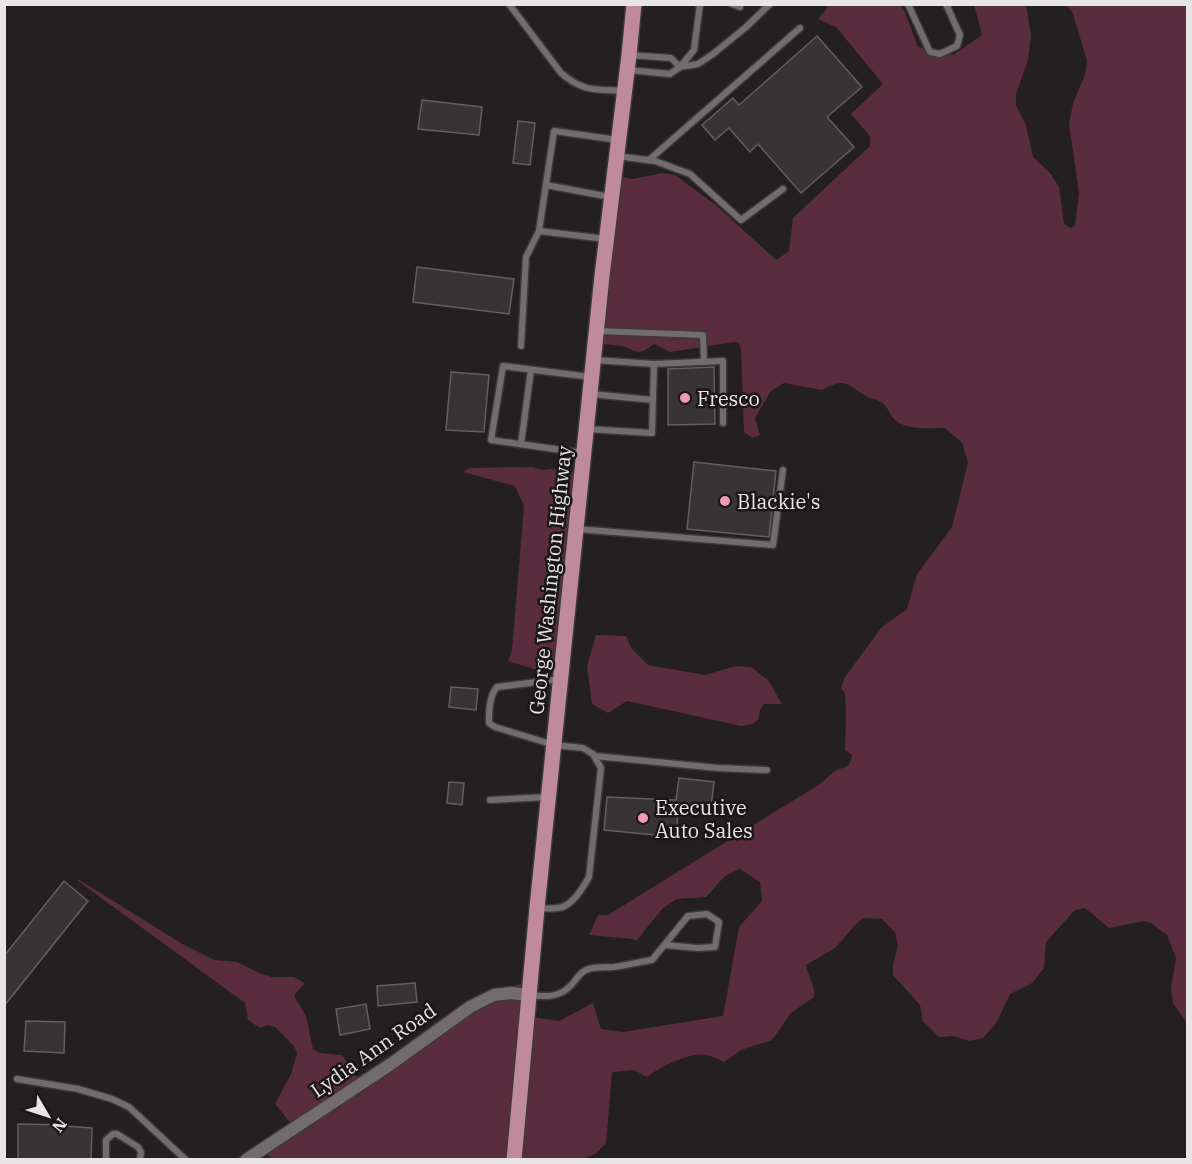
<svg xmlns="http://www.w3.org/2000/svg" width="1192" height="1164" font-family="'IBM Plex Serif',serif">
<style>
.green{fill:#592d3d}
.building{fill:#383334;stroke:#645e60;stroke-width:1.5}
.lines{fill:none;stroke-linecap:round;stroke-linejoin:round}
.lane-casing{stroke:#3d393a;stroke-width:9}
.street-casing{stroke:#3d393a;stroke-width:15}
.primary-casing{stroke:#3d393a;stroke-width:18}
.lane{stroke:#736c6e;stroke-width:6}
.street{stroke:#736c6e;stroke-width:12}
.primary{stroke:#bf8b9c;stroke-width:15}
.poi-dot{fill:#f09ab6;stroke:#1b1617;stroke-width:2}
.labels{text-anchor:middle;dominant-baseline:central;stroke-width:5;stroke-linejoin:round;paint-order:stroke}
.poi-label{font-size:20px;fill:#e8e5e6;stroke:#1b1617;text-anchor:start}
.street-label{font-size:20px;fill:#e8e5e6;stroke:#1b1617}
</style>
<rect width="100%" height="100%" fill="#241f20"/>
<g class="green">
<path d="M828,5h72l4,5 14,37 35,8 29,-20 -8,-30h52l5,31 -3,24 -12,34v11l10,20 7,32 17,16 9,14 5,37 7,4 4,-3 4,-32 -10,-69 4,-21 12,-28 2,-14 -14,-47 -2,-4 -6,-5h122v1018l-14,-20 -2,-15 5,-30 -9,-23 -16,-12 -7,-2 -35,7 -24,-20 -10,2 -29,32 -2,26 -12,15 -22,11 -13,28 -14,16 -13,3 -17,-5 -14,1 -16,-16 -3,-16 -27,-30v-11l5,-18 -3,-14 -13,-13 -18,-1 -6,4 -23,26 -29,17c2,12 10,21 8,32l-23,16 -19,27 -31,10 -17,12c-6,-3 -12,-6 -18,-7 -17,-3 -46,12 -59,22l-13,-7 -22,2 -6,72 -11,10 -13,5h-310l-9,-9 30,-24 -18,-22 16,-30 6,-21 -3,-7 -19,-19 -8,-2 -7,3 -12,-8 -3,-17 -167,-122v-2l106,66 30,15 23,2 22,11 13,4h22l11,6 -10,11v4l11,18 7,33 6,4 23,2 16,24 132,-88 35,-8 1,33 33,5 34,-18 8,26 22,3 100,-16 16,-89 23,-26 -2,-19 -20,-13 -15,7 -19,21 -29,2 -14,9 -27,33 -3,-2 -44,-4 9,-20h10l212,-131c5,-4 10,-10 15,-13 10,-5 15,-2 17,-16l-7,-5 1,-36 -1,-21 -4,-5 4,-11 37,-50 25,-18 10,-35 35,-47 16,-65 -6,-19 -17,-15c-15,0 -37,3 -50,-8 -5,-5 -8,-15 -14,-18 -4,-3 -9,-3 -13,-5 -22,-12 -20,-21 -46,-7l-38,-7 -13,8 -16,27 5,17 -8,3 -8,-6 -3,-82 -2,-7 -4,-1 -65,10 -16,-8 -10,7 -6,1 -16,-6 -28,-3 17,-168 22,4 30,-6 12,2 42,31 58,53h3l11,-8 4,-33 77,-72v-10l-19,-22 32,-30 -47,-57 -18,-8 9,-11z"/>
<path d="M533,467l9,3 9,-1 28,4 -23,198 -22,-2 -26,-8 4,-11 12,-144 -9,-20 -52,-14 7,-4z"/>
<path d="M596,635l30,1 6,13 16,16 57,10 31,-9 15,1 17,13 14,24h-18l-4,6 -2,10 -6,4 -11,2 -114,-25 -19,12 -16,-9 -5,-38z"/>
</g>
<g class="building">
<path d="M817,36l45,51 -35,30 27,30 -53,46 -43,-49 -8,8 -21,-24 -14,12 -13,-15 31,-27 6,7z"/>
<path d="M422,100l60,7 -3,28 -61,-6z"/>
<path d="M518,121l17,2 -5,42 -17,-2z"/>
<path d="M417,267l97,12 -5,35 -96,-12z"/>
<path d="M714,367l1,57 -47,1v-56z"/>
<path d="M451,372l38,3 -5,57 -38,-2z"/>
<path d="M694,462l82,9 -7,66 -82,-8z"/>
<path d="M451,687l27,2 -2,21 -27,-3z"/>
<path d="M679,778l35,4 -4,33 -32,-2 -2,24 -72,-7 3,-33 69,3z"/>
<path d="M449,782l15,1 -2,22 -15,-2z"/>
<path d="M64,881l24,20 -84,105v-50z"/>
<path d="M415,983l2,19 -39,4 -1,-20z"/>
<path d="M366,1004l4,25 -30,6 -4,-26z"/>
<path d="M26,1021l39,1 -1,31 -40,-2z"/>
<path d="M18,1124l47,1v1l27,2 -1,32h-73z"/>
</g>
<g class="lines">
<g class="lane-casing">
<g id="lane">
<path d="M509,4l52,69c22,19 34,16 62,18"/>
<path d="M732,4l8,3"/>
<path d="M908,4l22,48 10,2 17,-8 3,-11 -14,-31"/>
<path d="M680,67l18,-3 15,-10 32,-26 25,-24"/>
<path d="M680,67l14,-17 6,-46"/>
<path d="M628,70l42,4 10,-7 -9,-9 -42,-3"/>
<path d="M617,156l38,5 35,13 51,46 42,-31"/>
<path d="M649,160l151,-132"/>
<path d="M546,185l64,12"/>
<path d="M539,231l67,8"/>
<path d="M598,331l105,4 1,27"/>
<path d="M521,346l5,-89 13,-26 15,-100 64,9"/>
<path d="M594,360l60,4"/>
<path d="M590,394l63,6"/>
<path d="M587,429l65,4 2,-69 69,-3v62"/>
<path d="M521,444l10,-74"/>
<path d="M583,453l-92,-13 12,-74 88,11"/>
<path d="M577,529l196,16 10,-75"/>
<path d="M595,756l123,12 49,2"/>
<path d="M490,800l58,-3"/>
<path d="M538,908c6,0 13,1 20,0 13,-1 25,-20 31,-31l12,-109 -8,-14 -10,-6 -29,-3 -59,-18 -6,-4c0,-11 0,-27 8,-36l64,-8"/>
<path d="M529,995c17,2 32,3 44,-12 4,-5 7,-10 13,-13 9,-4 19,-2 28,-3 13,-2 26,-5 38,-7l36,-44 19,-2 12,8 -4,25 -18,1 -32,-3"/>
<path d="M17,1079l61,10 34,10 17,8 57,53"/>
<path d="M106,1160v-20l7,-6h4l21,13 3,5 -1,8"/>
</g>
</g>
<g class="street-casing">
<path id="street" d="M246,1160l145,-96 79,-57 24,-12 17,-2 17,2"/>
</g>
<g class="primary-casing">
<path id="primary" d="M514,1160l23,-252 65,-632 27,-221 5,-51"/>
</g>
<use href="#lane" class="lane"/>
<use href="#street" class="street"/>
<use href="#primary" class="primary"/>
</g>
<g class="poi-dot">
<circle cx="685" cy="398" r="6"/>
<circle cx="725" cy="501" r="6"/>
<circle cx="643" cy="818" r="6"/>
</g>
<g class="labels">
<g class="poi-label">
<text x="697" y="398">Fresco</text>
<text x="737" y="501">Blackie's</text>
<text x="655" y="807">Executive<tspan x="655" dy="23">Auto Sales</tspan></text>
</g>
<g class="street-label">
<text transform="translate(550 580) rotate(-84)">George Washington Highway</text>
<text transform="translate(373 1050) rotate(-35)">Lydia Ann Road</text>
</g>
</g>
<rect width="1192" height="1164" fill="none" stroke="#e8e5e6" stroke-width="12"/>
<g transform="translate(48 1116) rotate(129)" stroke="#1b1617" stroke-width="4.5" paint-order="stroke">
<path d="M0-4.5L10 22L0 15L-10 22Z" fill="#e8e5e6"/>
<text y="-9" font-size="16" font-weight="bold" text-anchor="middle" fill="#e8e5e6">N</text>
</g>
</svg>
